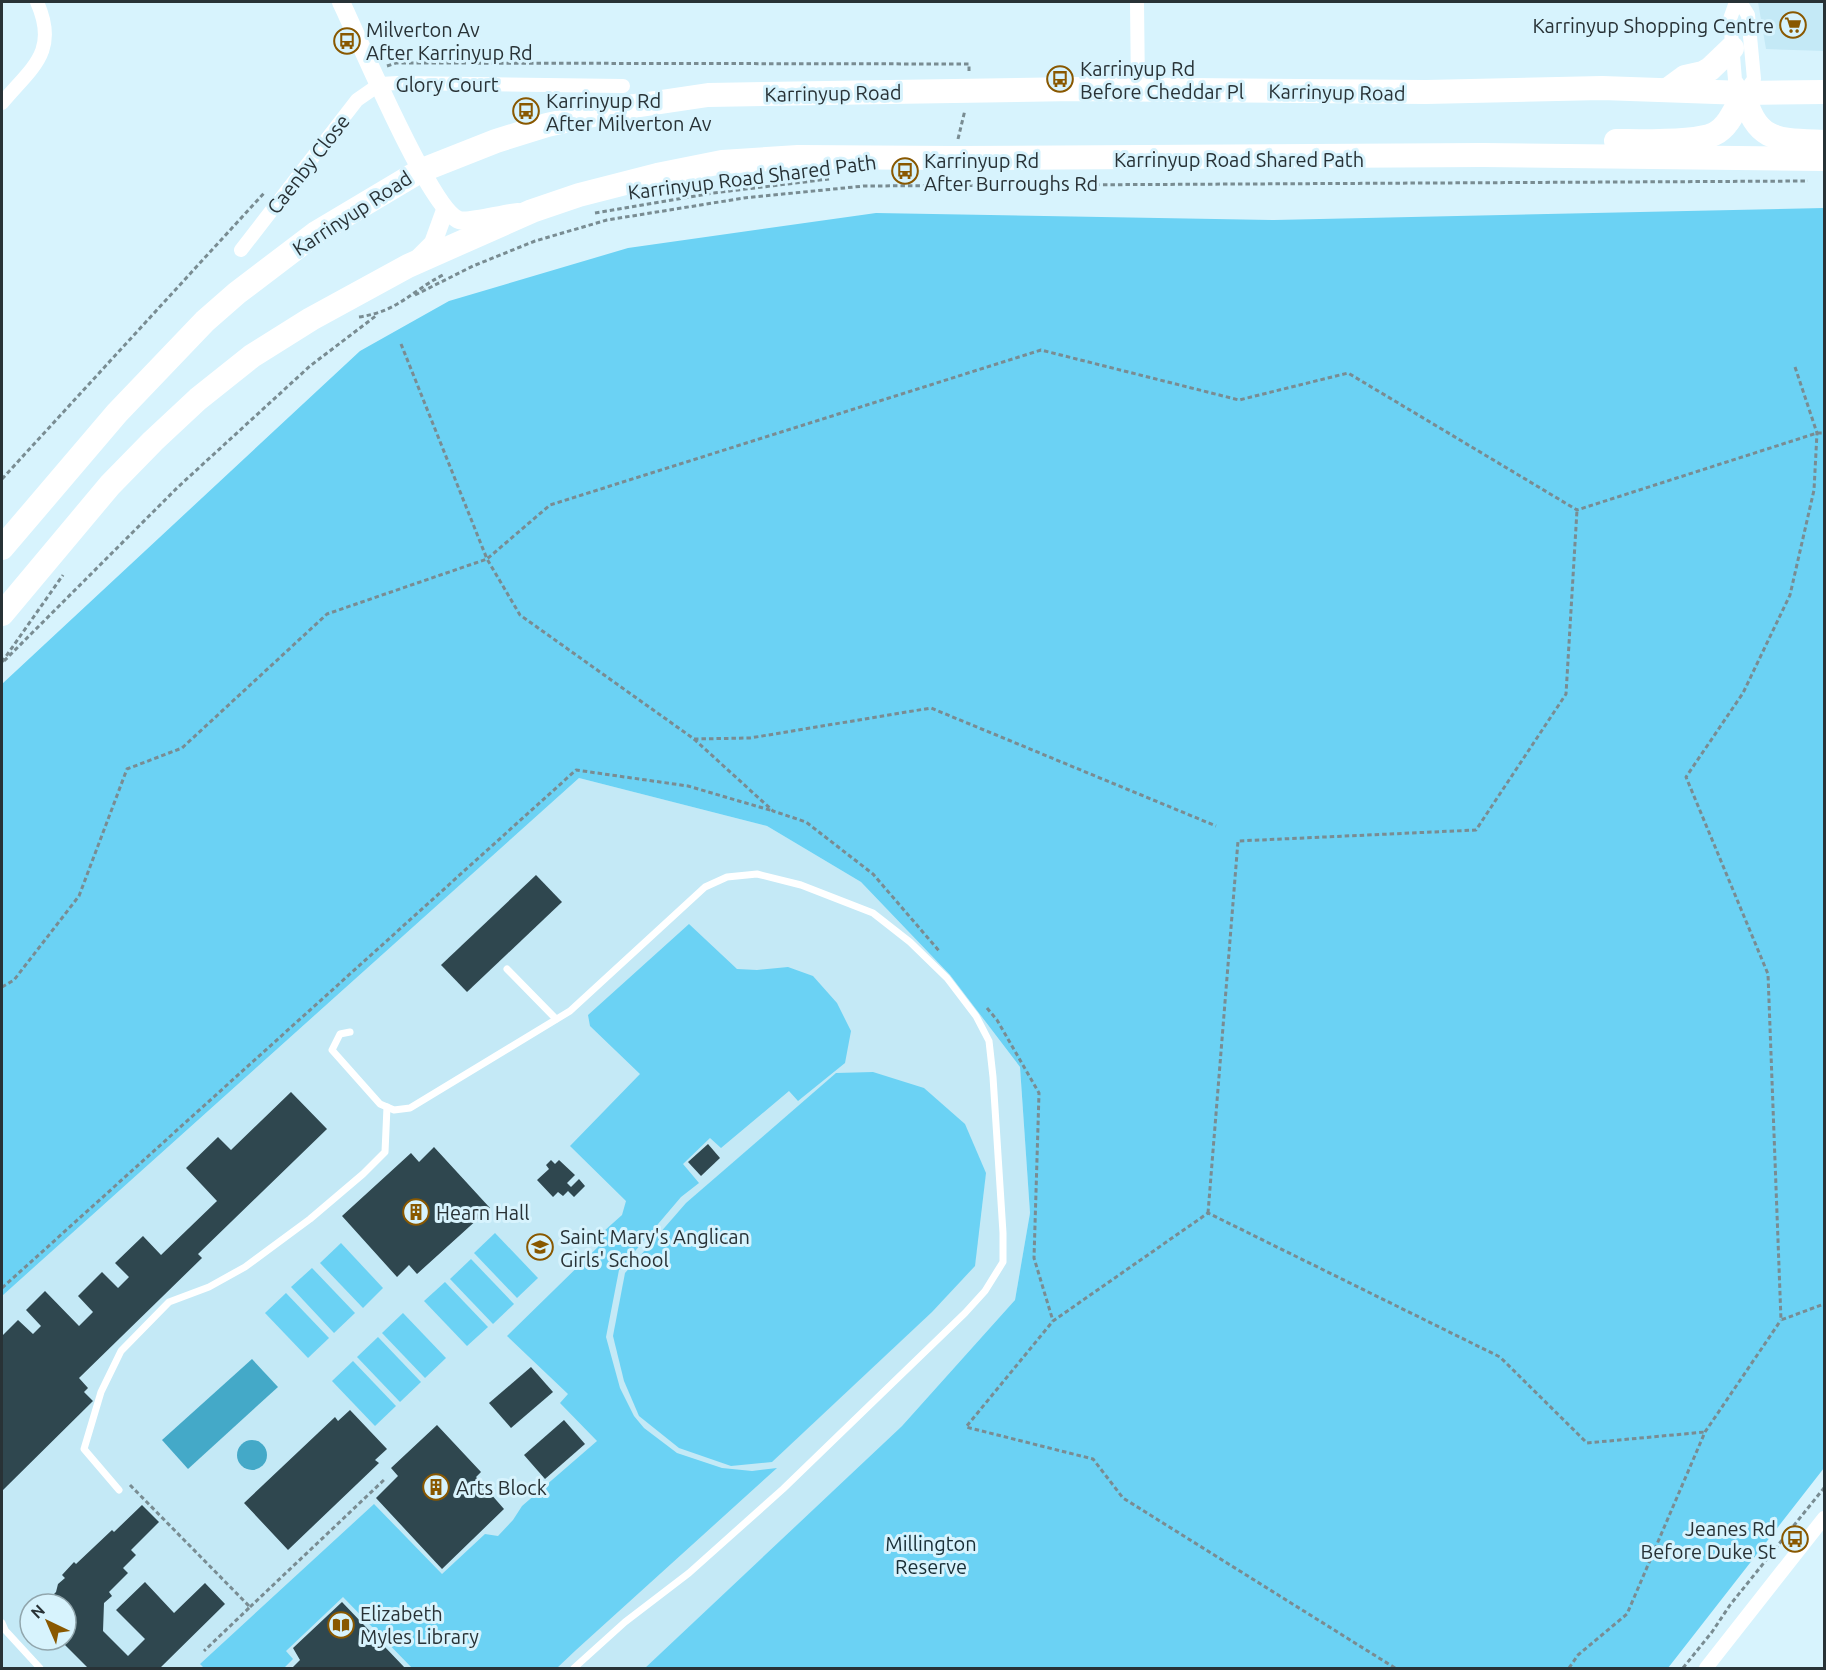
<svg xmlns="http://www.w3.org/2000/svg" width="1826" height="1670" font-family="Ubuntu,sans-serif">
<style>
.built{fill:#c4e9f6;fill-rule:evenodd}
.green{fill:#6bd2f4}
.water{fill:#44a9c8}
.building{fill:#2f474f}
.lines{fill:none;stroke-linecap:round;stroke-linejoin:round}
.path{stroke:#798c92;stroke-width:3;stroke-dasharray:4.5 3;stroke-linecap:butt}
.service{stroke:#fff;stroke-width:7}
.minor{stroke:#fff;stroke-width:14}
.tertiary{stroke:#fff;stroke-width:18}
.trunk{stroke:#fff;stroke-width:24}
.labels{text-anchor:middle;dominant-baseline:central;stroke-width:6;stroke-linejoin:round;paint-order:stroke}
.poi-label{font-size:20px;fill:#283236;stroke:#d7f3fd;text-anchor:start}
.street-label{font-size:20px;fill:#283236;stroke:#d7f3fd}
.park-label{font-size:20px;fill:#172d35;stroke:#d7f3fd}
</style>
<rect width="100%" height="100%" fill="#d7f3fd"/>
<g class="built">
<path d="M1758,2h66v49l-58,-2z"/>
<path d="M579,778l188,48 94,56 89,93 70,92 10,146 -15,87 -113,126 -257,242h-643v-372zM30,1604h36v36h-36z"/>
</g>
<g class="green">
<path d="M1824,208v1260l-156,200h-1023l257,-242 113,-126 15,-87 -10,-146 -70,-92 -89,-93 -94,-56 -188,-48 -577,518v-612l358,-333 89,-50 179,-53 248,-35 398,7z"/>
<path d="M689,924l48,45 20,1 31,-3 25,9 24,27 14,28 -6,32 -47,38 -9,-10 -68,57 -11,-10 -27,26 16,19 -18,14 -62,73 -13,67 14,51 14,28 10,12 33,25 45,15 30,3 25,-3 -201,182 -19,18h-145l-69,-71 -57,54 7,8 -9,9h-80l-4,-4 174,-160 68,70 43,-40 13,2 15,-16 9,-14 75,-65 -37,-38 8,-9 -61,-58 93,-91 -6,-5 28,-25 4,-14 -56,-55 70,-72 -50,-48 -2,-11z"/>
<path d="M873,1072l51,16 41,36 21,49 -11,93 -43,46 -160,150 -41,4 -52,-18 -40,-32 -15,-35 -11,-45 12,-63 61,-70 150,-130z"/>
<path d="M495,1233l43,45 -21,20 -43,-45z"/>
<path d="M341,1243l42,45 -20,20 -43,-45z"/>
<path d="M471,1259l43,45 -21,20 -43,-45z"/>
<path d="M312,1268l43,45 -21,20 -43,-46z"/>
<path d="M445,1282l43,45 -21,19 -43,-45z"/>
<path d="M286,1293l43,45 -21,20 -43,-45z"/>
<path d="M403,1313l43,45 -21,20 -43,-45z"/>
<path d="M378,1337l43,45 -21,20 -43,-45z"/>
<path d="M353,1361l43,45 -21,20 -43,-45z"/>
</g>
<g class="water">
<path d="M252,1359l26,28 -90,82 -26,-29z"/>
<circle cx="252" cy="1455" r="15"/>
</g>
<g class="building">
<path d="M536,875l26,27 -95,90 -26,-27z"/>
<path d="M291,1092l36,37 -129,125 4,4 -123,120 9,10 -4,4 9,9 -91,90v-155l16,-16 15,14 8,-8 -15,-16 19,-19 34,35 14,-14 -15,-16 24,-24 16,16 11,-11 -14,-14 28,-27 18,19 56,-54 -31,-33 32,-31 13,13z"/>
<path d="M708,1144l12,14 -19,18 -13,-14z"/>
<path d="M434,1147l56,61 -73,66 -8,-9 -12,12 -55,-61 69,-63 8,9z"/>
<path d="M551,1160l4,4 4,-4 16,15 -8,8 4,4 8,-8 6,7 -11,11 -6,-6 -5,5 -5,-4 -5,5 -16,-17 12,-11 -3,-4z"/>
<path d="M531,1367l22,25 -42,36 -22,-25z"/>
<path d="M350,1410l37,39 -12,11 4,3 -91,87 -44,-47 91,-86 3,4z"/>
<path d="M564,1420l21,24 -40,35 -21,-24z"/>
<path d="M437,1425l44,47 -5,5 28,32 -62,60 -66,-71 22,-22 -7,-8z"/>
<path d="M142,1505l17,17 -28,28 5,5 -13,13 5,5 -19,19 3,4 -8,7 -1,28 25,25 17,-17 -29,-29 29,-28 29,31 31,-30 20,21 -65,64h-72l-28,-28h6v-36h-22l12,-12 2,-8 7,-6 -3,-3 12,-13 2,2 36,-34 2,2z"/>
<path d="M342,1602l63,66h-113l8,-8 -7,-12z"/>
</g>
<g class="lines">
<g class="path">
<path d="M387,66l9,-3 573,1v7"/>
<path d="M958,139l7,-29"/>
<path d="M595,213l118,-20 116,-14"/>
<path d="M415,295l58,-29 62,-25 72,-21 137,-22 120,-12 944,-5"/>
<path d="M359,317c40,-6 51,-25 84,-42"/>
<path d="M401,344l86,215 63,-54 491,-155 198,50 109,-27 229,137 240,-77h7"/>
<path d="M1795,367l22,66 -3,57 -24,105 -47,98 -57,84 82,197 13,346 43,-16"/>
<path d="M2,479l263,-287"/>
<path d="M4,661l174,-174 132,-121 67,-51"/>
<path d="M2,662l61,-87"/>
<path d="M694,739l79,72 33,11 67,52 67,78"/>
<path d="M2,987l12,-7 65,-84 48,-127 55,-21 145,-134 160,-55 33,56 174,124 56,-1 181,-30 285,118"/>
<path d="M987,1008l10,12 42,73 -5,165 19,63"/>
<path d="M1208,1213l30,-372 238,-11 90,-136 11,-184"/>
<path d="M2,1288l574,-518 112,16 85,25"/>
<path d="M130,1485l120,122 -46,44"/>
<path d="M250,1607l136,-129"/>
<path d="M1395,1668l-272,-170 -30,-39 -127,-32 87,-106 155,-108 292,144 87,86 118,-11"/>
<path d="M1569,1668l9,-13 49,-41 78,-182 76,-112"/>
<path d="M1683,1668l29,-36 18,-27 94,-117"/>
</g>
<g class="service">
<path d="M507,969l49,50"/>
<path d="M350,1032l-10,2 -8,16 48,54 14,6 16,-2 160,-97 135,-124 22,-10 30,-3 44,11 72,28 37,29 37,36 29,38 13,25 4,36 10,156v29l-18,29 -20,22 -182,176 -94,84 -64,49 -51,46"/>
<path d="M119,1490l-35,-41 17,-57 20,-41 48,-49 40,-15 36,-20 65,-48 53,-45 22,-22 2,-45"/>
<path d="M2,1623l3,7 35,38"/>
</g>
<g class="minor">
<path d="M1137,2l1,88"/>
<path d="M1736,2l-6,17 5,61 9,13 10,-14 -6,-64 -8,-13"/>
<path d="M2,103c30,-36 57,-51 35,-101"/>
<path d="M241,250l116,-150 23,-16 18,-1 225,3"/>
<path d="M1706,1668l118,-150"/>
</g>
<g class="tertiary">
<path d="M341,2c17,35 89,208 118,218 11,3 44,-7 59,-8"/>
<path d="M417,259l16,-16 12,-33"/>
</g>
<g class="trunk">
<path d="M1670,88l15,-11 18,-4 7,-4 22,-21"/>
<path d="M1744,93c11,50 36,47 80,49"/>
<path d="M1616,141c23,0 79,2 98,-7 15,-7 22,-27 30,-41"/>
<path d="M2,548l115,-135 88,-92 32,-28 79,-60 104,-62 76,-30 51,-16 87,-19 74,-11 368,-6 350,3 176,-4 142,5 80,-1"/>
<path d="M2,614l108,-129 43,-44 45,-42 54,-43 59,-37 97,-53 124,-55 47,-16 78,-20 65,-13 76,-5 156,1 529,-3 341,4"/>
</g>
</g>
<defs>
<g id="supermarket-ring" transform="scale(1.35)"><circle r="9.5" fill="#d7f3fd" stroke="#895800" stroke-width="1.5"/><path d="M-6-5.5h2.5l.6 2H6L4.5 2H-2.5L-4.4-4H-6ZM-1.5 3.2a1.3 1.3 0 1 0 .1 0ZM3 3.2a1.3 1.3 0 1 0 .1 0Z" fill="#895800"/></g>
<g id="bus-ring" transform="scale(1.35)"><circle r="9.5" fill="#d7f3fd" stroke="#895800" stroke-width="1.5"/><path d="M-5-6H5V4H4V6H2V4H-2V6H-4V4H-5ZM-3.5-4V0h7V-4ZM-3.5 1.2v1.5H-2V1.2ZM2 1.2v1.5H3.5V1.2Z" fill="#895800"/></g>
<g id="building-ring" transform="scale(1.35)"><circle r="9.5" fill="#d7f3fd" stroke="#895800" stroke-width="1.5"/><path d="M-4-6H4V6H1V3H-1V6H-4ZM-2.5-4.3h1.7v1.8h-1.7ZM.8-4.3h1.7v1.8H.8ZM-2.5-1h1.7V.8h-1.7ZM.8-1h1.7V.8H.8Z" fill="#895800"/></g>
<g id="school-ring" transform="scale(1.35)"><circle r="9.5" fill="#d7f3fd" stroke="#895800" stroke-width="1.5"/><path d="M0-5L7-2L0 1L-7-2ZM-4 1L0 2.5L4 1V4Q0 6-4 4Z" fill="#895800"/></g>
<g id="library-ring" transform="scale(1.35)"><circle r="9.5" fill="#d7f3fd" stroke="#895800" stroke-width="1.5"/><path d="M-6-4Q-3-5.5-.7-3.5V5Q-3 3-6 4ZM6-4Q3-5.5 .7-3.5V5Q3 3 6 4Z" fill="#895800"/></g>
</defs>
<g fill-rule="evenodd">
<use href="#supermarket-ring" x="1793" y="25"/>
<use href="#bus-ring" x="347" y="41"/>
<use href="#bus-ring" x="1060" y="79"/>
<use href="#bus-ring" x="526" y="111"/>
<use href="#bus-ring" x="905" y="171"/>
<use href="#building-ring" x="416" y="1212"/>
<use href="#school-ring" x="540" y="1247"/>
<use href="#building-ring" x="436" y="1487"/>
<use href="#bus-ring" x="1795" y="1539"/>
<use href="#library-ring" x="341" y="1625"/>
</g>
<g class="labels">
<g class="poi-label">
<text x="1774" y="25" text-anchor="end">Karrinyup Shopping Centre</text>
<text x="366" y="29">Milverton Av<tspan x="366" dy="23">After Karrinyup Rd</tspan></text>
<text x="1080" y="68">Karrinyup Rd<tspan x="1080" dy="23">Before Cheddar Pl</tspan></text>
<text x="546" y="100">Karrinyup Rd<tspan x="546" dy="23">After Milverton Av</tspan></text>
<text x="924" y="160">Karrinyup Rd<tspan x="924" dy="23">After Burroughs Rd</tspan></text>
<text x="436" y="1212">Hearn Hall</text>
<text x="560" y="1236">Saint Mary's Anglican<tspan x="560" dy="23">Girls' School</tspan></text>
<text x="456" y="1487">Arts Block</text>
<text x="1776" y="1528" text-anchor="end">Jeanes Rd<tspan x="1776" dy="23">Before Duke St</tspan></text>
<text x="360" y="1613">Elizabeth<tspan x="360" dy="23">Myles Library</tspan></text>
</g>
<g class="street-label">
<text x="447" y="84">Glory Court</text>
<text transform="translate(1337 92) rotate(1)">Karrinyup Road</text>
<text transform="translate(833 93) rotate(-1)">Karrinyup Road</text>
<text x="1239" y="159">Karrinyup Road Shared Path</text>
<text transform="translate(308 164) rotate(-52)">Caenby Close</text>
<text transform="translate(752 177) rotate(-7)">Karrinyup Road Shared Path</text>
<text transform="translate(352 213) rotate(-33)">Karrinyup Road</text>
</g>
<g class="park-label">
<text x="931" y="1543">Millington<tspan x="931" dy="23">Reserve</tspan></text>
</g>
</g>
<rect width="1826" height="1670" fill="none" stroke="#283236" stroke-width="6"/>
<g transform="translate(48 1622) rotate(316)"><circle r="28" fill="#d7f3fd" stroke="#91a6ad" stroke-width="1.5"/>
<path d="M0-4.5L10 22L0 15L-10 22Z" fill="#895800"/>
<text y="-9" font-size="16" font-weight="bold" text-anchor="middle" fill="#283236">N</text>
</g>
</svg>
